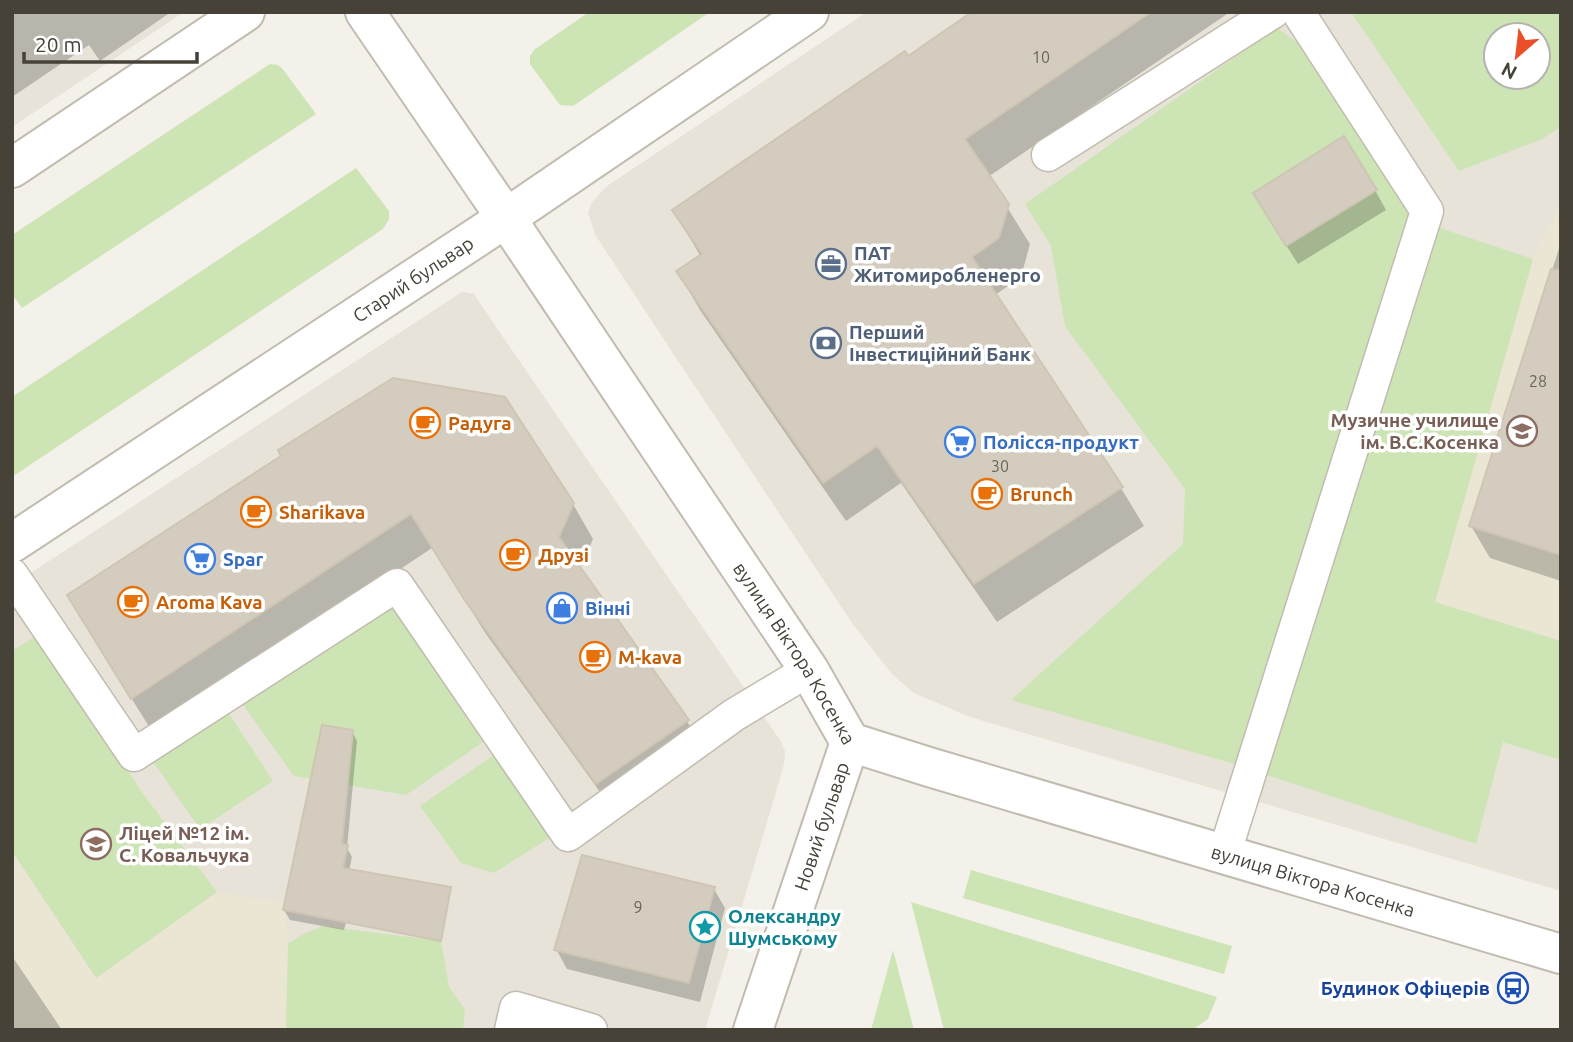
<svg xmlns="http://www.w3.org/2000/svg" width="1573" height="1042" font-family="Ubuntu,sans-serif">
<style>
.residential{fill:#e7e3d8;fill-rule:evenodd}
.education{fill:#ebe6d4}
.green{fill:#cde4b5;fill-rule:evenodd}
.shadow{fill:#0003}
.building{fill:#d4cdbf;stroke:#cec5b3;stroke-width:2}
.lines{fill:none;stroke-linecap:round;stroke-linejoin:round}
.lane-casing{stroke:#c1bcaf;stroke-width:35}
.street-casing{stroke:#c1bcaf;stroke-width:42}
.lane{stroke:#fff;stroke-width:32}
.street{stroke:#fff;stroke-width:38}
.labels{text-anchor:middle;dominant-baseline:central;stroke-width:7;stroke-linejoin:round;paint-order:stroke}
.number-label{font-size:16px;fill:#6a655a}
.service-label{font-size:19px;font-weight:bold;fill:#4e5e75;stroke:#fff;text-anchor:start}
.street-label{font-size:19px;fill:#464238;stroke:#fff}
.education-label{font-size:19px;font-weight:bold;fill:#785e54;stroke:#fff;text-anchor:end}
.food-label{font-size:19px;font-weight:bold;fill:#c56008;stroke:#fff;text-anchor:start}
.shop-label{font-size:19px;font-weight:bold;fill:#366cbe;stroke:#fff;text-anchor:start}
.culture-label{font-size:19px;font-weight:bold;fill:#0d838f;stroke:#fff;text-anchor:start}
.transit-label{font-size:19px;font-weight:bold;fill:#164399;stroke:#fff;text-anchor:end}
</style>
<rect width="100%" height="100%" fill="#f3f1e9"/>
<g class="residential">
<path d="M12,12h172l-172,115z"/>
<path d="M867,12h694v879l-591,-174 -56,-24 -22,-19 -40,-51 -172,-259 -84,-128 -8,-23 4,-11 15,-16zM1496,35h42v42h-42z"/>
<path d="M462,292l12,2 18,27 288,419 5,11 -1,13 -8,28 -71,238h-693v-445z"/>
</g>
<g class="education">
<path d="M1561,203v438l-126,-38 98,-344z"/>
<path d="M12,651l114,118 90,123 68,11 4,41 -2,86h-274z"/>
</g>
<g class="green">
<path d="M589,12h121l-137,94 -13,-1 -30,-41v-8l4,-6z"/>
<path d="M1351,12h210v115l-19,12 -83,32zM1496,35h42v42h-42z"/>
<path d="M1277,28l24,17 114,168 -177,552 -227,-65 172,-156 2,-55 -120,-163 -14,-80 -26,-42z"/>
<path d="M270,64l7,1 5,3 34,46 -294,194 -10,-14v-59z"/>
<path d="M356,168l33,43v8l-6,10 -371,248v-80z"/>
<path d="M1440,228l93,31 -98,343 126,39v119l-58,-18 -27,102 -209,-69z"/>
<path d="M396,600l93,138 -83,57 -112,-19 -55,-77z"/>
<path d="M37,635l107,160 73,97 -121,86 -84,-127v-200z"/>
<path d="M226,709l47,72 -73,48 -46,-66v-10z"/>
<path d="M498,752l54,74 -3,12 -55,35 -33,-10 -41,-57z"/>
<path d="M971,870l261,76 -8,28 -261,-76z"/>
<path d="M911,902l306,95 -9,22 -16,11h-248z"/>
<path d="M322,926l119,15 8,46 16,23 -2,20h-177l2,-86 14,-9z"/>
<path d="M893,950l21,80h-43z"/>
</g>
<g class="shadow">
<path d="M12,12h159l-71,49 -11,-16 -77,52z"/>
<path d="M975,12h255l-242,165 42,67 -9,33 -26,18 126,193 23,38 -147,96 -96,-139 -55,38 -146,-211 -22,-38 23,-15 -27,-46z"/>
<path d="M1375,190l11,20 -88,54 -32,-51z"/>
<path d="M1561,242v339l-71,-23 -19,-32z"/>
<path d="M283,456l290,48 20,35 -13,30 107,152 20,35 -89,61 -132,-183 -54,-86 -279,185 -64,-103z"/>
<path d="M352,731l5,10 -10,107 5,9 -3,14 8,10 -13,49 -54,-10 -6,-10z"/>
<path d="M714,889l11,19 -25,94 -133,-33 -11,-20z"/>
<path d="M12,956l50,74h-50z"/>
</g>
<g class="building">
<path d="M972,12h179l-186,127 44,65 -10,34 -27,19 151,230 -149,97 -97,-138 -54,37 -147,-212 26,-17 -30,-44 233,-159 3,5z"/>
<path d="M1344,136l33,54 -91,56 -33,-53z"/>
<path d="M1551,269l10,1v285l-92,-29z"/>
<path d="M393,378l112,19 69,106 -15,34 130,183 -93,64 -132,-185 -53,-85 -280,185 -64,-104 214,-139 -3,-6z"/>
<path d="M322,725l31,5 -11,114 6,1 -5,23 108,19 -10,54 -158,-31z"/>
<path d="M582,855l133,32 -26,96 -135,-33z"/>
</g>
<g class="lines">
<g class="lane-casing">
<g id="lane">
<path d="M1048,155l225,-143"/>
<path d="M12,575l122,180 263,-170 171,250 166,-120 75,-45"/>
<path d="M1224,855l203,-644 -129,-199"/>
<path d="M511,1030l5,-22 75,22"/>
</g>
</g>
<g class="street-casing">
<g id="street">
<path id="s1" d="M365,12l141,206 303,452 41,72 79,25 632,187"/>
<path d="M12,168l233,-156"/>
<path id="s2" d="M12,543l494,-325 303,-206"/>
<path id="s3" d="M753,1030l97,-288"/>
</g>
</g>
<use href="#lane" class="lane"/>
<use href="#street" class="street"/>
</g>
<defs>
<g id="office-ring" transform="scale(1.575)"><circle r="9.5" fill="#fff" stroke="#5c6f8a" stroke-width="1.5"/><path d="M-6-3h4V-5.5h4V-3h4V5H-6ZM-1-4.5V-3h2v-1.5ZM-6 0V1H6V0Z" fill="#5c6f8a"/></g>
<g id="bank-ring" transform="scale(1.575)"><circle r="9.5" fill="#fff" stroke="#5c6f8a" stroke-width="1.5"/><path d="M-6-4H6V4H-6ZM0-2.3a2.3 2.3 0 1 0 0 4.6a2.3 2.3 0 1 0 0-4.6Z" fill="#5c6f8a"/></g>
<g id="cafe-ring" transform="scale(1.575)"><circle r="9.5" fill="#fff" stroke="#e8710a" stroke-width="1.5"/><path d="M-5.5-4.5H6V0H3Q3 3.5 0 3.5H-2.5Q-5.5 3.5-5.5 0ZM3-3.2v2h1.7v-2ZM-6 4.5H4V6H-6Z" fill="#e8710a"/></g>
<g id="university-ring" transform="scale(1.575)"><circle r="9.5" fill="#fff" stroke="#8d6e63" stroke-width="1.5"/><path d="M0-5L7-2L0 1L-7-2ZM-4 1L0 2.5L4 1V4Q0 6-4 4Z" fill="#8d6e63"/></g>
<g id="supermarket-ring" transform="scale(1.575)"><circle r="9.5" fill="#fff" stroke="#3f7fe0" stroke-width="1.5"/><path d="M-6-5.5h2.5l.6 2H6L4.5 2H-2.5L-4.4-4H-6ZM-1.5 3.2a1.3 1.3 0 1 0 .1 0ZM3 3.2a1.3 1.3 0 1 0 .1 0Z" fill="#3f7fe0"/></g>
<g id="shop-ring" transform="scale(1.575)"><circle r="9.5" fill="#fff" stroke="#3f7fe0" stroke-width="1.5"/><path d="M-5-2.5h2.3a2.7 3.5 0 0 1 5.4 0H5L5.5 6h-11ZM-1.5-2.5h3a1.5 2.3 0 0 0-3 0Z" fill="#3f7fe0"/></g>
<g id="school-ring" transform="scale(1.575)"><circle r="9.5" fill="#fff" stroke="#8d6e63" stroke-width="1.5"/><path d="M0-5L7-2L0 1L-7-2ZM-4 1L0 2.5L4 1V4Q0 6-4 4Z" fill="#8d6e63"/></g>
<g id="sight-ring" transform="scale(1.575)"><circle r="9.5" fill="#fff" stroke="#0f9aa8" stroke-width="1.5"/><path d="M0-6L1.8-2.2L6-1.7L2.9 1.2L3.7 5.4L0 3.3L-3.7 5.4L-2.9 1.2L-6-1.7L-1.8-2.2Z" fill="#0f9aa8"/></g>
<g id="bus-ring" transform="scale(1.575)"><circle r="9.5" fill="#fff" stroke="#1a4fb4" stroke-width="1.5"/><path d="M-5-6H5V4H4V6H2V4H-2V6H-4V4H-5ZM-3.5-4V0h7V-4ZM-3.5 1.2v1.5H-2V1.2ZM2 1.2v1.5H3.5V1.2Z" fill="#1a4fb4"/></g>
</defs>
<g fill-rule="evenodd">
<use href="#office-ring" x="831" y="264"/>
<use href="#bank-ring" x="826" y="343"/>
<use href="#cafe-ring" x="425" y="423"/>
<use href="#university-ring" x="1522" y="431"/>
<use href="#supermarket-ring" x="960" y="442"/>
<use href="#cafe-ring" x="987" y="494"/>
<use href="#cafe-ring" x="256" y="512"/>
<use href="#cafe-ring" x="515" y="555"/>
<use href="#supermarket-ring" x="200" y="559"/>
<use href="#cafe-ring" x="133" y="602"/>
<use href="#shop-ring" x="562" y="608"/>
<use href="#cafe-ring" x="595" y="657"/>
<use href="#school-ring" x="96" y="844"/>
<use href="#sight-ring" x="705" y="927"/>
<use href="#bus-ring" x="1513" y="988"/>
</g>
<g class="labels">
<g class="number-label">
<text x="1041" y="57">10</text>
<text x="1538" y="381">28</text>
<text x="1000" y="466">30</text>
<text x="638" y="907">9</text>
</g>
<g class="service-label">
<text x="854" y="253">ПАТ<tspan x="854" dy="22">Житомиробленерго</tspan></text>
<text x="849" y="332">Перший<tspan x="849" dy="22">Інвестиційний Банк</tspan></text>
</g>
<g class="street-label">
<text stroke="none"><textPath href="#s2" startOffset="480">Старий бульвар</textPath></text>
<text stroke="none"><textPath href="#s1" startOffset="772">вулиця Віктора Косенка</textPath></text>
<text stroke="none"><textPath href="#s3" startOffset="215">Новий бульвар</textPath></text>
<text stroke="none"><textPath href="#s1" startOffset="1360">вулиця Віктора Косенка</textPath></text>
</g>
<g class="education-label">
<text x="1499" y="420">Музичне училище<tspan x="1499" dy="22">ім. В.С.Косенка</tspan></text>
<text x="119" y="833" text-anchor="start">Ліцей №12 ім.<tspan x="119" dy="22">С. Ковальчука</tspan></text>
</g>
<g class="food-label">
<text x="448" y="423">Радуга</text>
<text x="1010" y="494">Brunch</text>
<text x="279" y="512">Sharikava</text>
<text x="538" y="555">Друзі</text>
<text x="156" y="602">Aroma Kava</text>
<text x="618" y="657">М-kava</text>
</g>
<g class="shop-label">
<text x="983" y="442">Полісся-продукт</text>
<text x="223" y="559">Spar</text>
<text x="585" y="608">Вінні</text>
</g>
<g class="culture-label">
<text x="728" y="916">Олександру<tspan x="728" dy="22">Шумському</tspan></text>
</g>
<g class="transit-label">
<text x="1490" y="988">Будинок Офіцерів</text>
</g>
</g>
<rect width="1573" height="1042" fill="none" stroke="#464238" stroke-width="28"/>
<g transform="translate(1517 56) rotate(208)"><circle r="33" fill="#ffffff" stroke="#b5b3af" stroke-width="2"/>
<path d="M0-5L12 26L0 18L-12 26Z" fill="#e9502a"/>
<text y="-10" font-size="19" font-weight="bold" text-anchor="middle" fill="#464238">N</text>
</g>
<path d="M24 52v10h173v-10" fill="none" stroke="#464238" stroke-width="3.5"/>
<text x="35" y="52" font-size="21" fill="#464238" stroke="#ffffff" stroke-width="5" paint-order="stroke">20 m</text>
</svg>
